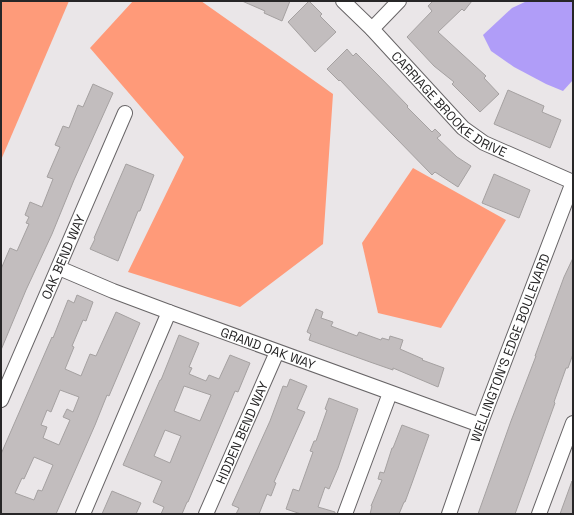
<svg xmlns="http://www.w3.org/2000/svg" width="574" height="515" font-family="'Space Grotesk',sans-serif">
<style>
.green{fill:#fe9b7a}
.forest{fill:#ff9a79}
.water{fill:#b09df8}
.building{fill:#c2bdbe;stroke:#a5a1a1;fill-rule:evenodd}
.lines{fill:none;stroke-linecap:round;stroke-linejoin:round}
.minor-casing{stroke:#686567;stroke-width:16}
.minor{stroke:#fff;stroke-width:14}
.labels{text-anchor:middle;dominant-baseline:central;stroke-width:3;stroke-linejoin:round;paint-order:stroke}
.street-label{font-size:13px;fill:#272627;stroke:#f7f3f5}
</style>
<rect width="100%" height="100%" fill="#eae6e8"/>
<path class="green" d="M1,1h68l-68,159z"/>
<g class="forest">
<path d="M133,1h68l132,93 -10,150 -83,63 -112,-35 56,-115 -94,-109z"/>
<path d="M413,168l93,52 -65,108 -63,-15 -16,-70z"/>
</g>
<path class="water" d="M527,1h46v79l-10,11 -17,-7 -32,-17 -23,-16 -8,-16 29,-27z"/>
<g class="building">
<path d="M242,1h48l-8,20 -18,-8 1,-2z"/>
<path d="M309,1l13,13 -2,2 16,16 -21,20 -27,-30z"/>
<path d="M433,1h39l-8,10 -2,-2 -24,23 48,44 -2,2 15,16 -19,18 -28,-28 2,-2 -20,-16 -27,-29 25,-26 -4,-5z"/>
<path d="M347,49l6,7 3,-3 22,22 30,31 -1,1 25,25 3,-3 6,6 -4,3 20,19 14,9 -13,21 -23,-15 -3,3 -74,-76 -18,-19 -1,1 -12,-12z"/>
<path d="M93,84l20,9 -39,87 -22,54 -26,56 -25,60v-81l9,-21 7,3 12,-27 -3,-1 3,-6 -4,-2 5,-13 12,5 11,-28 -6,-2 13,-30 -5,-2 8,-19 6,2 9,-23 5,2z"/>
<path d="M508,90l36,16 -2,6 19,8 -11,28 -56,-24z"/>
<path d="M126,164l28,11 -14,36h-2l-20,50 -28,-12 5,-10 -1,-1z"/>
<path d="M494,174l36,16 -11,28 -37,-15z"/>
<path d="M573,258v96l-5,14h-2l-12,34 1,1 -40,111h-37l33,-93 25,-65h-1l29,-79z"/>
<path d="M77,295l16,7 -7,19 -3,-1 -11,26 2,1 -9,22 16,7 9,-22 6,2 20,-44 24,11 -31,73 -2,-1 -12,30 -39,89h-55v-60l51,-117 1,1 15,-38 6,3zM60,390l19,7 -6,15 -6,-3 -4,8 7,3 -11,25 -16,-7 4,-11 -6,-2 6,-15 4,2zM34,457l19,8 -11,26 -4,-1 -4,10 -19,-7 7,-15 2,1z"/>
<path d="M316,309l7,3 -2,6 12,4 -2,4 26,10 2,-4 22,8 1,-2 7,2 1,-4 13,4 -3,9 23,10 -1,1 22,8 -6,19 -45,-19v2l-23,-8 -61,-22 2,-6 -4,-2z"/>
<path d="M179,335l20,8 -10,24 3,1 -3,6 17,7 3,-6 10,4 11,-24 20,8 -12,29 -3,-1 -47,111h-1l-5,12h-21l3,-7 -11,-5 9,-21 -39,-16 37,-85h1zM184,386l27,9 -11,26 -26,-10zM165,430l16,6 -11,27 -16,-7z"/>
<path d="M290,379l17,7 -10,23 8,3 -31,70 2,1 -5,13 -4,-2 -8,20h-23l3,-6 -7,-3 38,-84 13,-35 4,1z"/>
<path d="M329,398l29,11 -20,59 -9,21 -4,-2 -7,20 17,5v2h-34l-15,-5 7,-20 6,2 14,-39 -3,-1 4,-10h2l11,-31 -2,-1z"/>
<path d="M402,425l27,10 -17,48 -7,19h-1l-5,12h-29l2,-8h-1l11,-26 -4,-1 2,-7 4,1 8,-25h1z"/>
<path d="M572,481l1,33h-13z"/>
<path d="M112,491l29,12 -5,11h-34z"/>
</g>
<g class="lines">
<g class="minor-casing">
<g id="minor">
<path id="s1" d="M343,1l29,28 91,99 21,15 89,39"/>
<path d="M372,29l27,-28"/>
<path id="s2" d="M59,268l54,23 56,21 311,113"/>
<path id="s3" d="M1,400l124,-287"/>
<path d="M83,514l86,-202"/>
<path id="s4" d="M206,514l71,-162"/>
<path d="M345,514l45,-121"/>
<path id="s5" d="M449,514l31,-89 93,-243"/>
<path d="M539,514l34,-91"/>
</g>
</g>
<use href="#minor" class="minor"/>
</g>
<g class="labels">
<g class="street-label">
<text stroke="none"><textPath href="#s1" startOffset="149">CARRIAGE BROOKE DRIVE</textPath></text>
<text stroke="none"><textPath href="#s3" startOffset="156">OAK BEND WAY</textPath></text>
<text stroke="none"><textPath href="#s5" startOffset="177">WELLINGTON'S EDGE BOULEVARD</textPath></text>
<text stroke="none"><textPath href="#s2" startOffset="224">GRAND OAK WAY</textPath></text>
<text stroke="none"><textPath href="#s4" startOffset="89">HIDDEN BEND WAY</textPath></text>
</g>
</g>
<rect width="574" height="515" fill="none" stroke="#272627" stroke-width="4"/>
</svg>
